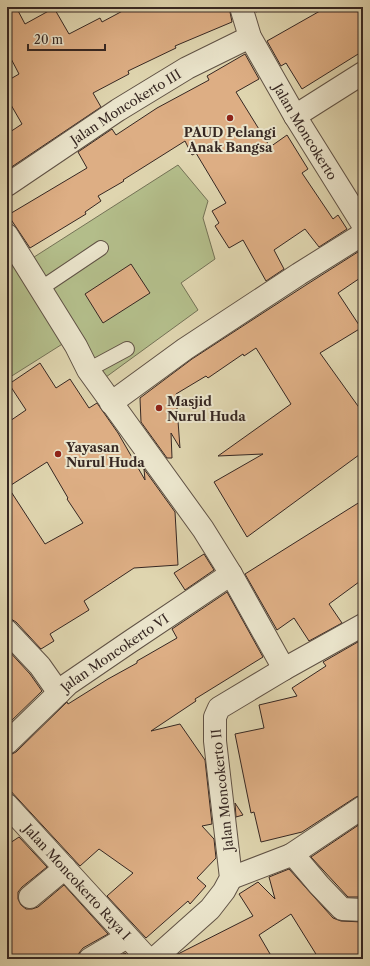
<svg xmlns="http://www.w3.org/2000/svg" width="370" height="966" font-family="'Libre Caslon Text',serif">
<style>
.green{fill:#b3bd8a;stroke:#747256}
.building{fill:#ddae84;stroke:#362722;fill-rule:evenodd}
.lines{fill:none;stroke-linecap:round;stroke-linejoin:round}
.service-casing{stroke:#605245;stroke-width:16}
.minor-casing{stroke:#605245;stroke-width:24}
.service{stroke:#eae4cb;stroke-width:14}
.minor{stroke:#eae4cb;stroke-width:22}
.poi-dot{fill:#8f2418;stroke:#eae4cb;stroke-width:1.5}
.labels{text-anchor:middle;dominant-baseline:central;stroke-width:4;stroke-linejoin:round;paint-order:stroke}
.street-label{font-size:13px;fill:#362722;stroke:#eae4cb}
.poi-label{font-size:13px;font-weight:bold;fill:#362722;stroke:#eae4cb;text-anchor:start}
</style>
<rect width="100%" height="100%" fill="#dfd5af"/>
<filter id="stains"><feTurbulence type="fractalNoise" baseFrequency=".005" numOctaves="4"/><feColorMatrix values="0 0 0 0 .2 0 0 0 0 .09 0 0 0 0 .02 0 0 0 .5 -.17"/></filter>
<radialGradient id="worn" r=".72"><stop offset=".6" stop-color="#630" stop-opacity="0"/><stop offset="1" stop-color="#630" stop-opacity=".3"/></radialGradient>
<g class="green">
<path d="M178,165l30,36 -5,17 12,41 -34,24 17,27 -92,67 -75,-118z"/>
<path d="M7,251l57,92 -57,36z"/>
</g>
<g class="building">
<path d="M7,7h9l9,17 29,-16 15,26 31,-16 2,4 28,-15h99l3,15 -57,24 1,2 -48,23 1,3 -36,19 8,14 -94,63v-36l15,-10 -15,-26v-17l12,-7 -12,-23z"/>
<path d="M254,7h12v1l-10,4z"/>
<path d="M327,7h28l8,13v31l-61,38 -16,-26 -5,3 -14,-25z"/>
<path d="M245,54l14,25 -23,13 34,55 17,-12 21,34 -6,4 31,46 5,-4 9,14 -28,18 -14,-18 -31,21 10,19 -18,12 -23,-41 -14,8 -14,-22 4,-3 -7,-12 14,-8 -30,-50 -4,2 -7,-14 -62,39 1,1 -26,15 3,5 -16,11 1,2 -56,34 -22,-33 79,-47 -9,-16 34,-23 4,6 41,-27 52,-28 -2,-4z"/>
<path d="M361,250l2,3v23l-25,17 23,35 -41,25 43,60v39l-116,85 -33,-55 49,-28 -45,2 73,-52 -35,-56 -12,8 -1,-2 -35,24 -2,-2 -30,18 4,54 -9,-15 1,25h-5l-26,-36 -1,-24 52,-39 114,-74z"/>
<path d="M131,264l19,29 -47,30 -18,-29z"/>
<path d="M40,363l16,25 14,-9 19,29 8,-5 21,30 27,47 -1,-11 31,43 3,53 -44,3 -50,33 5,9 -39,24 4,7 -13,8 -25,-27 -5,-3h-4v-196l19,-13 -17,-26zM47,462l21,36 -1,1 16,24 -38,21 -37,-57z"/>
<path d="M363,500v79l-34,25 13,19 -33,18 -15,-23 -17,12 -32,-56z"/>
<path d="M204,554l10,16 -29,20 -11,-17z"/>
<path d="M227,592l36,65 -68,42 1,2 -45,30 29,-7 25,36 7,64 -10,2 12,13 2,19 -19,20 9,8 -16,18 -2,-3 -42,37 -39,-42 26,-23 -34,-24 -19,17 -73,-79v-32h3l6,-3 51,-50 1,2 40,-25 29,-16v-2l40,-23 -5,-9z"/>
<path d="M363,639v156l-7,2 -54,35 -41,10 -7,-30 -3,1 -16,-79 29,-6 -5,-23 38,-9 -5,-8 34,-22 -3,-4z"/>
<path d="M7,649l23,25 12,17 -34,33 -1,-1z"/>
<path d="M235,803l8,12 -7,2z"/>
<path d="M363,822v75h-15l-37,-40z"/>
<path d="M19,837l28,30 -25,20 -4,5v7l3,6 5,4h6l6,-2 26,-22 44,49 -25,14 -4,5 -1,6h-71v-114z"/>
<path d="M289,869l44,49 8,3 22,1v37h-44l-28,-45 -32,21 14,24h-100l5,-5 75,-38 -14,-22 19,-12 17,17 -6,-22z"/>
<path d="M125,953l2,2 -4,4h-9z"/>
</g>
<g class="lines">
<g class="service-casing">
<g id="service">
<path d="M40,289l61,-41"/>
<path d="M88,370l39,-21"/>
</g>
</g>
<g class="minor-casing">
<g id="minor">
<path id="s1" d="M241,7l9,30 45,79 68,109"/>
<path d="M295,116l68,-43"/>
<path id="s2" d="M7,185l111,-75 69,-42 63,-31"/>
<path d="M7,235l69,111 12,24 115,159 28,45 53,95"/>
<path d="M111,403l74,-54 114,-75 64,-40"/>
<path d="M7,631l33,35 19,27"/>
<path id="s3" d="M7,743l61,-59 63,-43 100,-67"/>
<path id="s4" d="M7,805l141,154"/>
<path d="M291,855l72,-48"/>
<path d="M231,878l60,-23 6,4 22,26 23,24 21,1"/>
<path d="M30,897l35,-29"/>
<path d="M90,959l37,-22"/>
<path d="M154,959l56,-50 14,-18 7,-13 -16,-137v-24l4,-9 65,-39 79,-44"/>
</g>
</g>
<use href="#service" class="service"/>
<use href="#minor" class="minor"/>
</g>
<g class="poi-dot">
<circle cx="230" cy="118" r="4"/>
<circle cx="159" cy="408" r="4"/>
<circle cx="58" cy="454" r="4"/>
</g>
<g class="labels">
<g class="street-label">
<text stroke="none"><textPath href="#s2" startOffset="142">Jalan Moncokerto III</textPath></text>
<text stroke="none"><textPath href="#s1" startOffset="141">Jalan Moncokerto</textPath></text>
<text stroke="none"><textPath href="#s3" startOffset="141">Jalan Moncokerto VI</textPath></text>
<text transform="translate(222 790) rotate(-96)">Jalan Moncokerto II</text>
<text stroke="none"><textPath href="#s4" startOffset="104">Jalan Moncokerto Raya I</textPath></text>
</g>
<g class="poi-label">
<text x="230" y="132" text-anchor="middle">PAUD Pelangi<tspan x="230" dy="15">Anak Bangsa</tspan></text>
<text x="167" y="401">Masjid<tspan x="167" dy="15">Nurul Huda</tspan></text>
<text x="66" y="447">Yayasan<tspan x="66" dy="15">Nurul Huda</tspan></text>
</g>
</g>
<rect width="370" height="966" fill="none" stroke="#dfd5af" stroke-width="24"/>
<rect x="8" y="8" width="354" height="950" fill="none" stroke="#362722" stroke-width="2"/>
<rect x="12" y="12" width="346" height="942" fill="none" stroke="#362722"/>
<path d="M28 44v6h77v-6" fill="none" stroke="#362722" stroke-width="2"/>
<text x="34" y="44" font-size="12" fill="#362722" stroke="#eae4cb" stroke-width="3" paint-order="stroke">20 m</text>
<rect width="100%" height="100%" filter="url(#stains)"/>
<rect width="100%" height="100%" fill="url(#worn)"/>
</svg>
